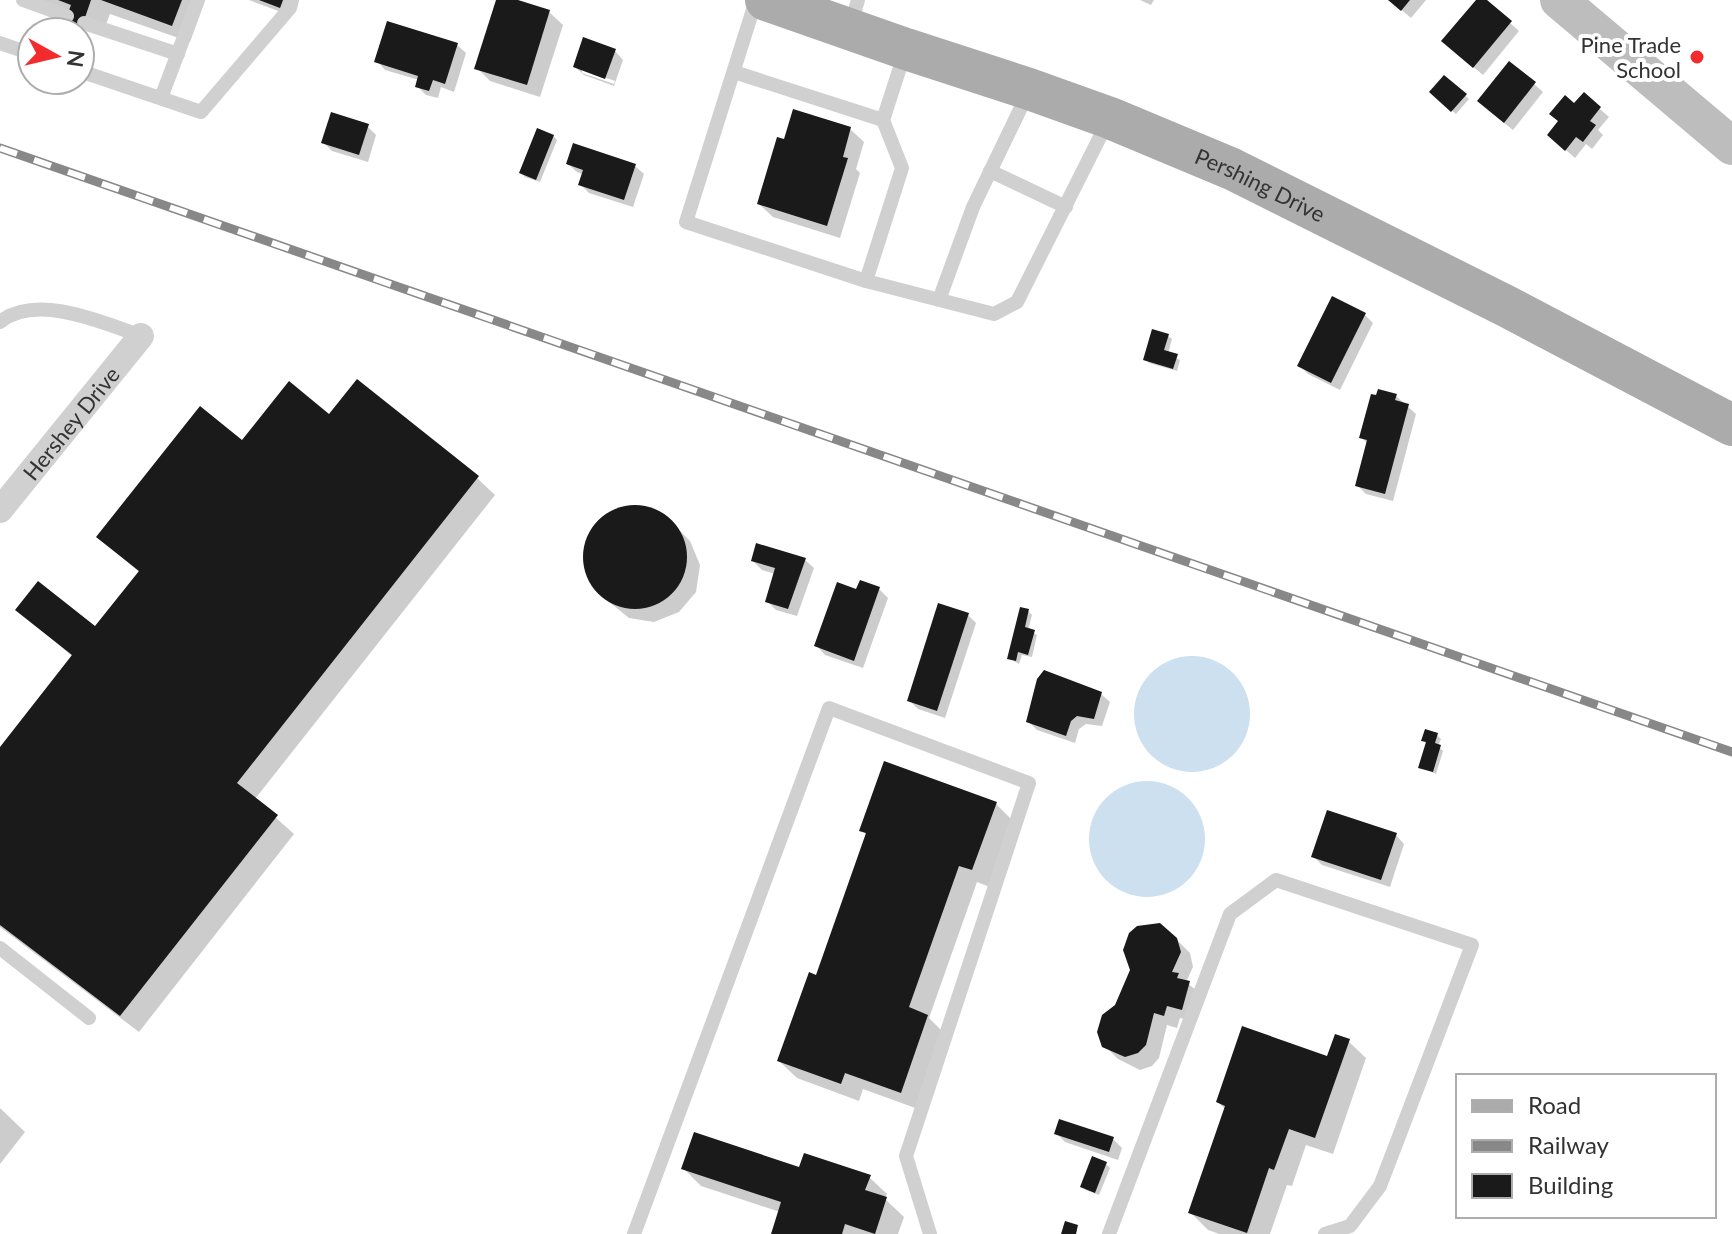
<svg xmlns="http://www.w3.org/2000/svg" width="1732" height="1234" font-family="Lato,sans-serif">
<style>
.water{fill:#cce0f0}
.shadow{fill:#0003;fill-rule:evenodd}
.building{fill:#1a1a1a}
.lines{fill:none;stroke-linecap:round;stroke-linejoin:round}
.service{stroke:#d0d0d0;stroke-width:14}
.minor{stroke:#d0d0d0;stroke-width:26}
.secondary{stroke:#bdbdbd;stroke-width:38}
.primary{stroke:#ababab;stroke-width:42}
.rail-casing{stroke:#888;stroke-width:9}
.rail{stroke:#fff;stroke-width:6;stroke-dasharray:18;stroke-linecap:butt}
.poi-dot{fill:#f32b2d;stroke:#fff;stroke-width:3}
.labels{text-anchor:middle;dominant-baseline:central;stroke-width:8;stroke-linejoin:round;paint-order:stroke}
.poi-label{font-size:22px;fill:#333;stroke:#fff;text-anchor:end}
.street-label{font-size:22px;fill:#333;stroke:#fff}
</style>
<rect width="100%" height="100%" fill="#fff"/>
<g class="water">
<circle cx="1192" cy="714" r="58"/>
<circle cx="1147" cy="839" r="58"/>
</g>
<g class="shadow">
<path d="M30,0h175l-15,42 -80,-28 -5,13 -16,-6 -6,17 -3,-1v-5h-12l-4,-3 6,-15z"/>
<path d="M249,0h45l-5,15z"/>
<path d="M498,0h13l38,12 14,13 -23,72 -50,-16 -13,-13z"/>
<path d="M1140,0h14l-3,5z"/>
<path d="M1390,0h36l-15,18z"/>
<path d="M1478,0h6l35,31 -36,44 -30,-25z"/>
<path d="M457,45l9,8 -12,39 -13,-5 -3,11 -12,-3 -9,-9 2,-6 -34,-10 -8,-9z"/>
<path d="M615,51l8,9 -9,26 -30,-11 -9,-8zM582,69l33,12 -1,3 -32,-11z"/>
<path d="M1445,77l24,22 -13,15 -24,-22z"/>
<path d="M1534,84l9,8 -30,38 -25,-20z"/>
<path d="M1584,95l25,22 -11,13 5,5 -11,14 -6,-5 -11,14 -17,-15 17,-38z"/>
<path d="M367,126l9,9 -8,27 -36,-11 -9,-9z"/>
<path d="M850,129l14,13 -8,27 4,4 -20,65 -67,-21 -14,-13z"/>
<path d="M553,136l4,4 -17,42 -15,-5 -4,-4z"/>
<path d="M568,164l67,2 9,8 -11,33 -44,-14 -8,-8 3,-10 -7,-3z"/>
<path d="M1365,315l8,8 -33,67 -32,-16 -9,-9z"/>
<path d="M1168,336l4,3 -4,15 12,6 -3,11 -28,-8 -4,-4z"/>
<path d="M1396,396l20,18 -23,87 -27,-7 -9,-9 11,-41 -7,-7z"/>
<path d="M330,416l147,62 18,17 -240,304 39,35 -155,198 -139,-105v-177l73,-93 -55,-47 78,19 44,-56 -41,-36 144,-94z"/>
<path d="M629,506l26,4 21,17 14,14 10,24 -4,27 -17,20 -25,10 -25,-4 -21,-17 -14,-14 -10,-25 4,-26 16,-20z"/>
<path d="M805,560l9,8 -17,48 -21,-6 -9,-9 8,-27 -13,-4 -9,-9z"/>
<path d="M861,582l18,7 9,9 -25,70 -38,-13 -8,-9z"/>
<path d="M1028,611l4,4 -4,15 9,5 -5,22 -10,-2 -3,9 -10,-6z"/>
<path d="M968,615l8,8 -31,95 -27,-9 -9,-9z"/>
<path d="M1101,694l9,8 -8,24 -16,-2 -7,5 -4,14 -38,-13 -9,-9z"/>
<path d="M1437,735l4,4 -3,7 5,5 -7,23 -16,-7 7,-23 -4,-4z"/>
<path d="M996,804l17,17 -23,66 -13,-5 -48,136 16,16 -27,75 -55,-20 -4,12 -62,-23 -18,-17 39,-84 50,-141 -7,-6z"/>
<path d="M1396,835l8,9 -14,43 -68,-22 -9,-9z"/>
<path d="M1176,939l14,14 3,14 -7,15 17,14 -7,26 -16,-4 -3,10 -10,-3 -8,33 -7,8 -12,4 -22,-11 -14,-14 13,-38z"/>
<path d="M1348,1041l18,17 -33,96 -27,-9 -14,41 -5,-1 -17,49h-51l-11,-4 -17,-17 35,-103 -8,-8 110,-43z"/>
<path d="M0,1108l25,24 -25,32z"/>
<path d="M1056,1133l57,6 9,9 -4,12 -53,-18z"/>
<path d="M1106,1164l4,4 -11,27 -13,-5 -4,-4z"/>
<path d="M683,1168l117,2 69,7 18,17 -2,5 19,18 -6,17h-125l7,-22 -79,-26z"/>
</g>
<g class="building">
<path d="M58,0h33l-11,32 -18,-3 9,-24z"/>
<path d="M101,0h81l-10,26z"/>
<path d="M259,0h24l-3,8z"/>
<path d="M496,0h22l32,10 -23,75 -53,-16z"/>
<path d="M1388,0h22l-9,11z"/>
<path d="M1476,0h11l25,21 -39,47 -32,-27z"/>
<path d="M387,21l71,22 -13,41 -12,-4 -4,11 -14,-4 3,-11 -44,-14z"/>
<path d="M583,37l33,12 -11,30 -32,-12z"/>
<path d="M1509,61l27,21 -32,41 -27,-22z"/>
<path d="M1444,75l23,19 -16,18 -22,-20z"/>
<path d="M1584,92l17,15 -11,14 6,4 -13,17 -7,-5 -11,14 -18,-16 11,-14 -9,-7 16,-19 9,8z"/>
<path d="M793,109l58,18 -8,30 5,1 -21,68 -70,-22 20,-67 7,2z"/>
<path d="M331,112l38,12 -10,31 -38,-12z"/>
<path d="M537,128l17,7 -18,45 -17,-7z"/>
<path d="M573,143l63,21 -12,36 -46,-15 5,-15 -17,-6z"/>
<path d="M1332,296l34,17 -35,70 -34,-17z"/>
<path d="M1152,329l17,5 -5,16 14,4 -5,15 -30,-9z"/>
<path d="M357,379l122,97 -242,307 41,32 -158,201 -120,-91v-178l72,-92 -57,-45 23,-29 57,45 44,-55 -43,-34 104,-131 42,34 47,-59 40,33z"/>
<path d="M1378,389l19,5 -2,6 14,4 -24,90 -30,-8 12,-46 -8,-2 12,-44 5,1z"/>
<circle cx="635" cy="557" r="52"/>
<path d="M756,543l50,15 -18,51 -23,-7 10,-34 -24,-7z"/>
<path d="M860,580l20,7 -26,74 -40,-15 23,-64 19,7z"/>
<path d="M938,603l31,10 -32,98 -30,-10z"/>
<path d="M1020,607l9,2 -4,18 10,3 -7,25 -10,-3 -2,9 -9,-2z"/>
<path d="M1044,670l58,22 -8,27 -17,-3 -6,5 -5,15 -40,-14 11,-43z"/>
<path d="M1425,729l13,4 -3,10 6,2 -8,27 -15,-4 8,-26 -5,-1z"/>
<path d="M884,761l113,41 -25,68 -13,-4 -50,141 19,8 -27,78 -56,-20 -4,11 -64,-23 32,-89 7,3 50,-142 -7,-2z"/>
<path d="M1327,810l70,23 -16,47 -70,-23z"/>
<path d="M1160,923l17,15 4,14 -9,20 7,1 -2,5 13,3 -8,29 -15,-4 -3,10 -10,-3 -8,32 -8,8 -13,4 -23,-10 -5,-15 5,-17 13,-10 15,-35 -7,-20 6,-17 8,-7z"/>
<path d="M1242,1026l85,30 8,-22 15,5 -35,99 -26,-9 -15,41 -5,-2 -22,65 -59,-20 37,-107 -9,-4z"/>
<path d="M1059,1119l55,18 -5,15 -55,-18z"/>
<path d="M694,1132l105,35 5,-14 67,22 -6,15 22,7 -12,37 -30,-10 -3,10h-71l10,-32 -100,-33z"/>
<path d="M1092,1156l15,6 -12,31 -15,-6z"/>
<path d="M1065,1221l13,4 -2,9h-15z"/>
</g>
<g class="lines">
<g class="service">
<path d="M23,0l44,16"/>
<path d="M756,0l-70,222 180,59 128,33 23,-12 91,-181"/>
<path d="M84,23l94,31"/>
<path d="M850,27l8,-27"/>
<path d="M0,43l32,11"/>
<path d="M80,71l121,41 89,-104 2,-8"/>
<path d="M734,72l149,48 19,48 -36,113"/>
<path d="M161,98l37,-98"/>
<path d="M883,120l22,-68"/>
<path d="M990,171l76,36"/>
<path d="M939,300l34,-93 55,-114"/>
<path d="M0,322c36,-29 102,0 141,14"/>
<path d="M0,948l89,70"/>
<path d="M634,1234l195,-526 200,75 -123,373 24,78"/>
<path d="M1109,1234l121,-320 46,-34 196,65 -92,241 -30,40 -25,8"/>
</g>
<path class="minor" id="s1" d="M0,510l141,-174"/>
<path class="secondary" d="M1559,0l173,146"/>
<path class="primary" id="s2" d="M766,0l140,49 123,40 81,29 122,51 276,138 224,118"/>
<g class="rail-casing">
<path id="rail" d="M0,148l1732,604"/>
</g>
<use href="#rail" class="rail"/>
</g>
<circle class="poi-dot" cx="1697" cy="57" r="8"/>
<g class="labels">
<g class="poi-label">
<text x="1681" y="44">Pine Trade<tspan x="1681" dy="25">School</tspan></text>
</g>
<g class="street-label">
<text stroke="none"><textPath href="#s2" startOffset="528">Pershing Drive</textPath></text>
<text stroke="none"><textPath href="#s1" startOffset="112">Hershey Drive</textPath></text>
</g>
</g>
<rect x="1456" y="1074" width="260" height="144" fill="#ffffff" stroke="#adadad" stroke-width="2"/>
<rect x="1472" y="1100" width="40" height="12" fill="#ababab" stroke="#adadad" stroke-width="2"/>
<text x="1528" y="1114" font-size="24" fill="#333333">Road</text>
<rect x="1472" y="1140" width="40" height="12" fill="#888888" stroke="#adadad" stroke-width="2"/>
<text x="1528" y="1154" font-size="24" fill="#333333">Railway</text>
<rect x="1472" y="1174" width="40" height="24" fill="#1a1a1a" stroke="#adadad" stroke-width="2"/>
<text x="1528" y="1194" font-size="24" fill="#333333">Building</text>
<g transform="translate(56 56) rotate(98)"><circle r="38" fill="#ffffff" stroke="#adadad" stroke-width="2"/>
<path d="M0-6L14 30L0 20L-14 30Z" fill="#f32b2d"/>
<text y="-12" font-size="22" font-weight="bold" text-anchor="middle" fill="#333333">N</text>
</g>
</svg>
